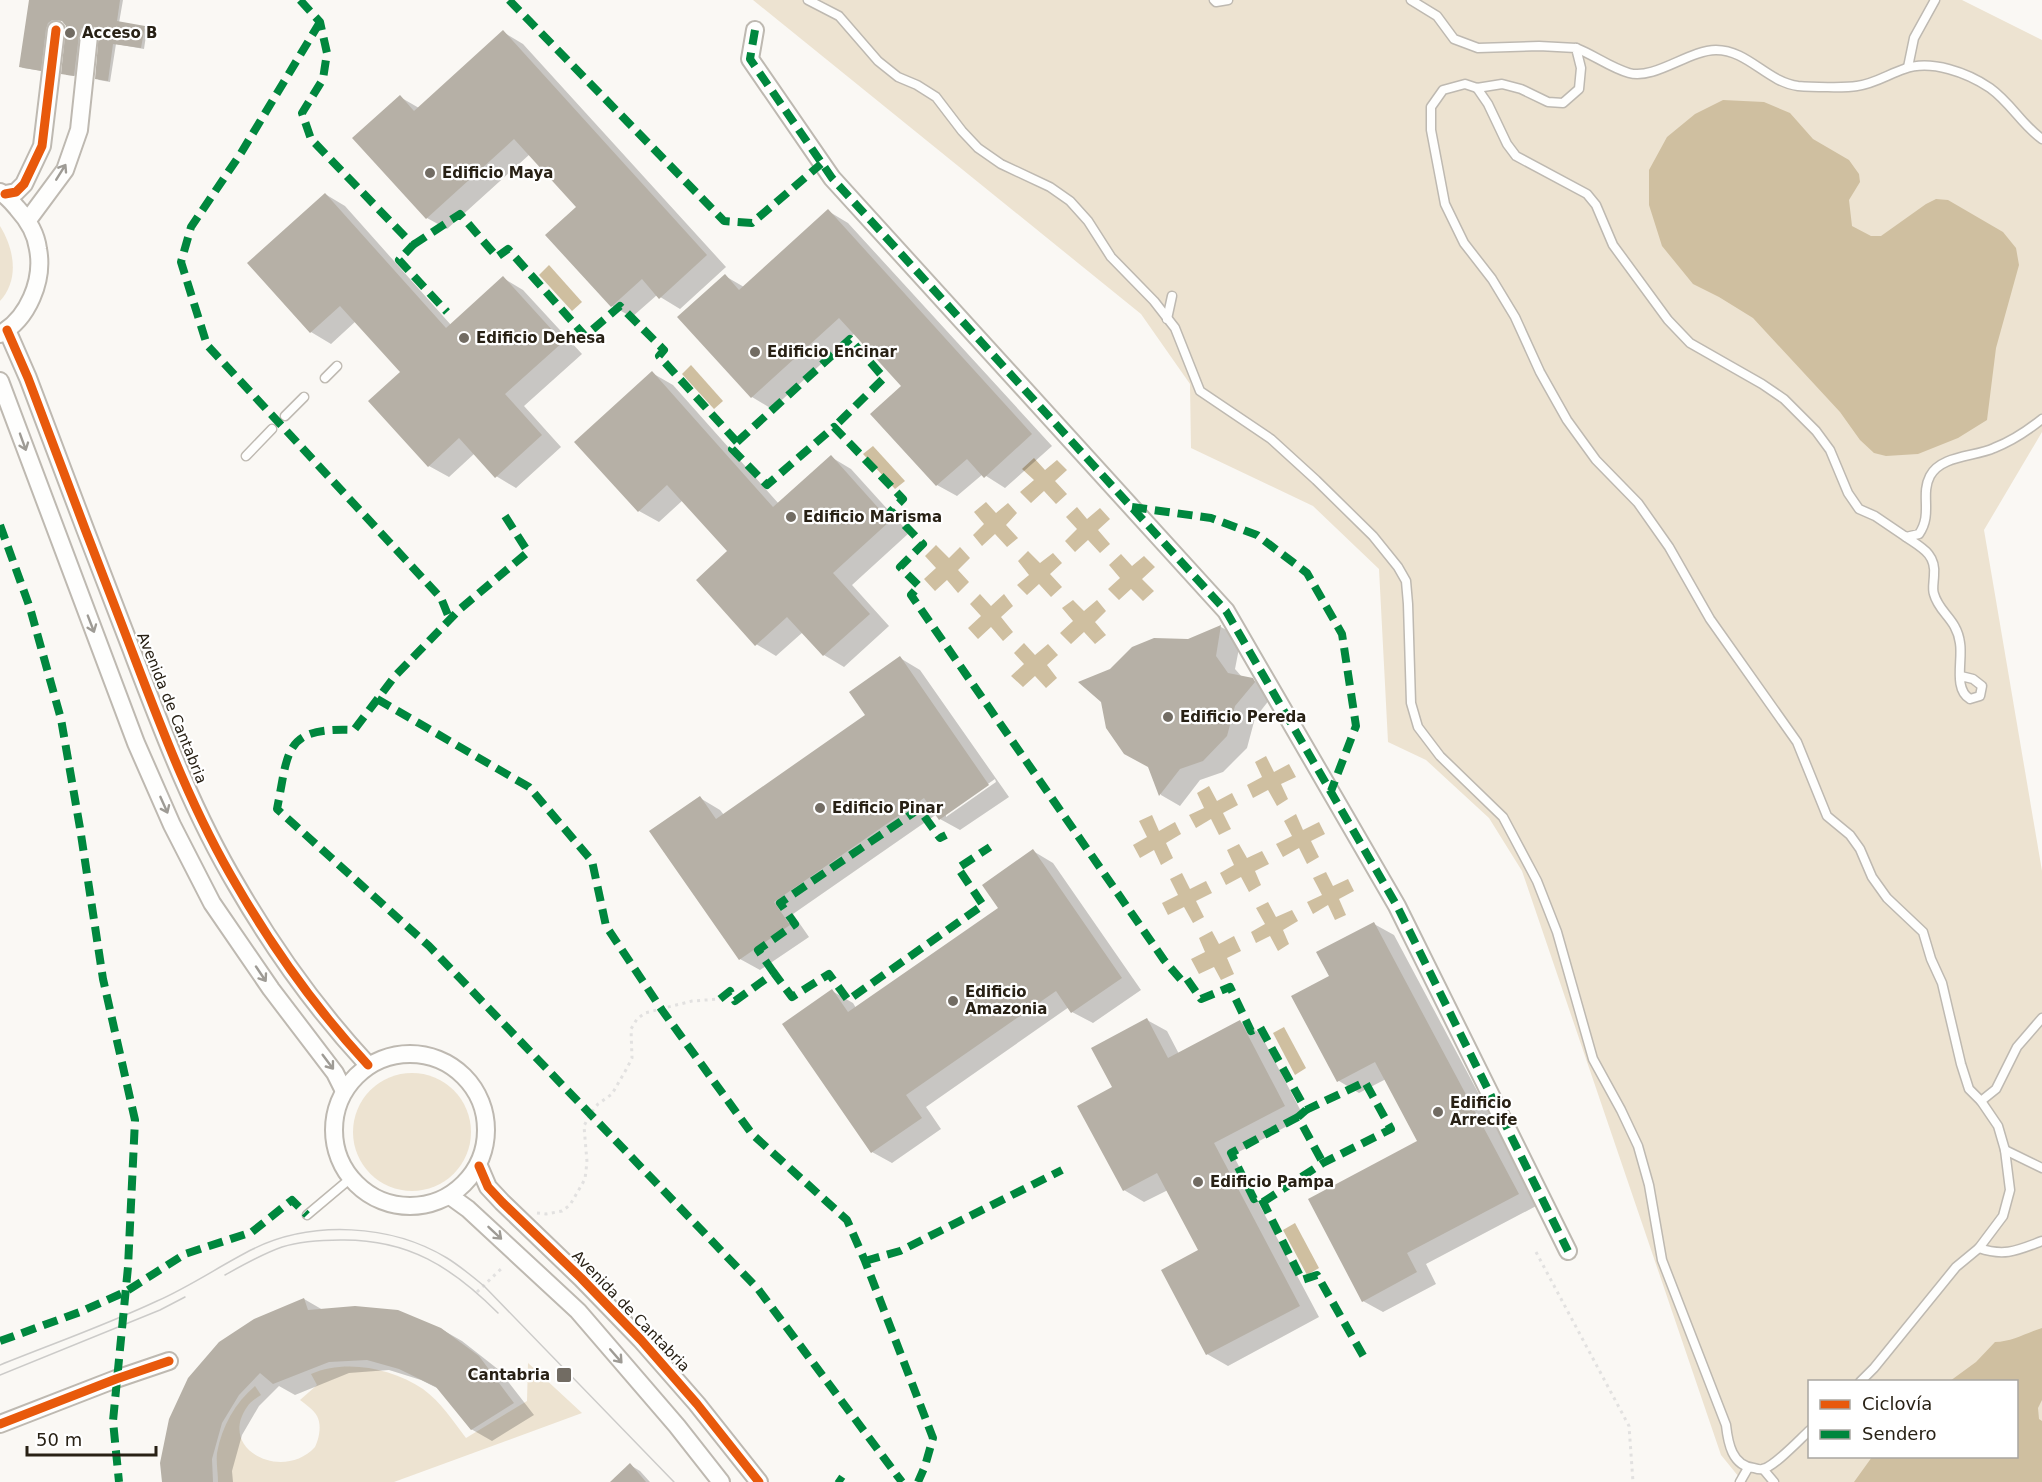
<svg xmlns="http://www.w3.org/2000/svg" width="2042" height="1482" font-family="'DejaVu Sans',sans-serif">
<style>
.green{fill:#ede3d1;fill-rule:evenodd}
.water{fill:#cfbfa0}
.shadow{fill:#0003;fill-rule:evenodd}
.building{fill:#b6b0a6}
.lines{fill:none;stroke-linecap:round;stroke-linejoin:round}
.lane-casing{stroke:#beb9b1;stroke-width:11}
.street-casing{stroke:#beb9b1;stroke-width:20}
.path{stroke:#e2e1e0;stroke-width:3;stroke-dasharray:3 4.5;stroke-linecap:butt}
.lane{stroke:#fefefd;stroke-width:8}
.street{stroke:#fefefd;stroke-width:16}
.tram{stroke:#cccbc9;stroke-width:1.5}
.quiet{stroke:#00873e;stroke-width:8;stroke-dasharray:15 8;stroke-linecap:butt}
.cycleway-casing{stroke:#fff;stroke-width:13}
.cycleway{stroke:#e8590c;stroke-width:9}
.oneway{stroke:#9e9b95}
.poi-dot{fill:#726c63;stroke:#fff;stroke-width:2}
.labels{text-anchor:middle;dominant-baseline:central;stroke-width:4.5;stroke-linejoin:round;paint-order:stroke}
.poi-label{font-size:15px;font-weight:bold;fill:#282115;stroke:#fff;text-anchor:start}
.street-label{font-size:15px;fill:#282115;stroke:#fff}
</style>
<rect width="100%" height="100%" fill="#faf8f4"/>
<g class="green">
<path d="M753,0h1209l80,40v392l-58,98 58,341v611h-299l-22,-27 -199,-584 -33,-53 -63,-58 -38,-18 -9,-173 -66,-63 -122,-58 -1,-64 -49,-70zM1810,1382h206v74h-206z"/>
<path d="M0,226c14,23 20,53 0,75z"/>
<circle cx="412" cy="1132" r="59"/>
<path d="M528,1363l54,50 -188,69h-176c0,-9 -2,-20 -1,-29 5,-27 18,-50 38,-67l6,9c-5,3 -11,7 -14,12 -30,43 36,75 68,40 4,-8 7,-22 2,-31 -3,-6 -12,-12 -17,-16l17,-15 -6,-11c35,-15 80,-6 112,15 18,13 30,32 43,49l61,-37z"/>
</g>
<g class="water">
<path d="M1723,100l41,2 26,11 23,26 36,21 10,14 1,8 -11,18 3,26 19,10h10l45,-32 10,-5 12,1 55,32 13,16 3,17 -23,83 -9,72 -29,18 -40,16 -32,2 -12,-3 -14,-13 -20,-28 -87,-94 -34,-21 -26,-13 -31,-38 -13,-41v-35l18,-33 28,-23z"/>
<path d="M549,265l33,37 -10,9 -33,-36z"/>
<path d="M691,365l32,36 -9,8 -32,-35z"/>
<path d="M873,446l32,35 -10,8 -32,-35z"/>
<path d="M1034,458l11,12 12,-10 10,10 -12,11 12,13 -11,10 -12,-13 -13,12 -11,-11 14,-12 -12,-11z"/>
<path d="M986,502l10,11 12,-10 9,10 -11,12 12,13 -11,9 -12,-13 -13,12 -9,-11 11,-11 -10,-12z"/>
<path d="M1077,507l10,12 13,-11 10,11 -12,11 12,14 -10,9 -12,-13 -13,12 -10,-11 12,-12 -11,-12z"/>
<path d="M936,545l13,13 11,-11 10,11 -12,12 11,12 -11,11 -11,-13 -12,11 -11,-12 12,-11 -11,-12z"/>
<path d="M1028,551l12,12 13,-10 9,10 -12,11 12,13 -11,10 -12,-13 -12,11 -10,-10 12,-10 -11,-14z"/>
<path d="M1121,554l11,12 12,-10 11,11 -13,12 12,12 -11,10 -12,-12 -12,11 -11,-11 12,-11 -11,-13z"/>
<path d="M980,594l11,12 13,-12 9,12 -12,11 12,15 -10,9 -12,-14 -13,12 -10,-11 13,-12 -11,-12z"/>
<path d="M1073,600l11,11 13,-11 9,11 -11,11 11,13 -11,9 -11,-12 -13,12 -11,-11 13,-12 -11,-13z"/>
<path d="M1024,643l11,12 13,-11 10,11 -11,10 10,13 -11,10 -11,-12 -12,11 -12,-11 13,-12 -10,-11z"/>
<path d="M1266,756l8,16 15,-8 7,13 -15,7 7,15 -11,7 -9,-16 -15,8 -6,-13 15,-8 -7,-15z"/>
<path d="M1209,786l8,15 15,-8 6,12 -15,8 8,16 -12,6 -8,-16 -15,9 -7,-13 15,-7 -7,-15z"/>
<path d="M1296,814l7,16 16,-8 6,12 -14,7 8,16 -12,7 -8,-16 -16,9 -7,-13 16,-8 -8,-15z"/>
<path d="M1152,815l7,16 16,-9 6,12 -15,9 7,15 -12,7 -7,-15 -14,8 -7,-13 14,-8 -8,-16z"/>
<path d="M1239,844l8,14 15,-7 7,13 -14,7 6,14 -12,7 -8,-15 -15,8 -6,-12 14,-8 -7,-15z"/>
<path d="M1326,872l7,14 15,-7 6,12 -15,8 7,16 -11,5 -7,-15 -15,9 -6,-12 15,-7 -9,-17z"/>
<path d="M1182,873l8,16 16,-8 6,12 -16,8 8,16 -11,6 -9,-16 -16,8 -6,-12 16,-8 -8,-16z"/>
<path d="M1268,902l8,15 16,-7 6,11 -15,9 6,14 -11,7 -8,-15 -14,7 -5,-11 14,-8 -9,-16z"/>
<path d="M1212,931l7,13 15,-8 7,15 -14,7 7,16 -13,6 -7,-13 -15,7 -8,-15 14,-7 -6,-14z"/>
<path d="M1284,1027l22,41 -11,7 -22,-42z"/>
<path d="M1295,1223l24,45 -12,7 -24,-45z"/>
<path d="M2042,1328v72l-4,8 1,11 3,2v61h-188l18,-25 144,-1v-74l-66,-1 26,-19 19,-20c17,0 31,-9 47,-14z"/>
</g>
<g class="shadow">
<path d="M30,0h93l-4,23 28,6 -3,20 -28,-5 -6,38 -11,-2 -2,-2 4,-42 -4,-9 -10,1 -6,8 -4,40 -11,-1 1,-50 -6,-5 -7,1 -6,9 -5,41 -20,-3 -3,-2z"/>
<path d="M503,32l20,12 203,223 -46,42 -23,-14 -25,22 -20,-11 -34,-99 -48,-53 -83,75 -20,-11 -27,-121 19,11z"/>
<path d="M325,194l20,12 106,119 52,-47 20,12 59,64 -58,52 37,41 -45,41 -20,-12 -21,-23 -26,24 -20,-11 -27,-94 -46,-51 -25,23 -20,-12z"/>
<path d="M828,211l20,12 204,223 -47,42 -22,-14 -26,22 -20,-11 -34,-99 -48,-53 -83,76 -20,-12 -27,-121 19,11z"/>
<path d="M652,373l21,12 106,119 52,-47 20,12 58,64 -57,52 37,41 -45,41 -20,-12 -21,-23 -27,24 -20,-12 -27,-93 -46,-51 -24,22 -20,-11z"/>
<path d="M1221,627l20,11 -6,31 7,8 10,2 22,15 -19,24 -8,30 -24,24 -23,8 -20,26 -19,-11 -12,-29 39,-125z"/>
<path d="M900,658l20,12 89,127 -49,33 -20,-11 -3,-5 -144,100 16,23 -49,33 -20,-11 -40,-161 20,12 4,5 143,-100zM995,779l1,3 -50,35v-4z"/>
<path d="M1033,851l20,12 88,127 -48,33 -21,-11 -3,-5 -143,100 15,22 -49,34 -20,-11 -40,-161 21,12 3,5 144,-100z"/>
<path d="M1374,924l20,11 144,270 -112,59 10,20 -53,28 -20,-11 56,-159 -33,-63 -27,14 -20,-12 -46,-85 38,-19z"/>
<path d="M1147,1020l20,11 12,23 61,-32 20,11 44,84 -71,38 86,162 -91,49 -21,-12 -44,-84 37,-19 -32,-61 -24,12 -20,-12 -10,-102z"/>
<path d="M304,1299l19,11 118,19 21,12 37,29 35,45 -42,26 -21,-12 -32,-40 -18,-9 -32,-10 -40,3 -54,22 -16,-9 -20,20 -17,29 -10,36 1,11h-69z"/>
<path d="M630,1465l10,6 10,11h-32z"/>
</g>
<g class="building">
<path d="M29,0h91l-3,21 28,5 -4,22 -28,-4 -5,37 -13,-2 4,-47 -4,-5 -10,-1 -4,3 -2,6 -5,41 -13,-2 5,-48 -4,-5 -10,-1 -4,3 -2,6 -5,42 -22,-4z"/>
<path d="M503,30l204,225 -48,44 -17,-20 -31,28 -66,-72 31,-28 -62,-68 -88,80 -74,-81 48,-43 14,16z"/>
<path d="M325,193l121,135 57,-52 60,66 -58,52 37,41 -47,43 -36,-40 -31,29 -60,-66 32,-29 -60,-66 -30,27 -63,-70z"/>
<path d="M828,209l204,225 -48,44 -17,-19 -31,27 -66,-72 31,-28 -62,-68 -88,80 -74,-81 48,-43 14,16z"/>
<path d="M652,371l121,136 58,-52 59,66 -57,52 37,41 -47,42 -36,-39 -32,29 -59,-66 31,-29 -60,-66 -29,27 -64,-70z"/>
<path d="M1221,625l-5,31 12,17 25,5 2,4 -20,24 -8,30 -24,25 -23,8 -21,27 -11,-29 -24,-13 -18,-26 -5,-26 -23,-20 32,-13 22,-22 22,-9 34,1z"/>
<path d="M900,656l89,129 -50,35 -15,-22 -150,104 16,23 -51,35 -90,-129 51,-35 16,23 149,-104 -16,-23z"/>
<path d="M1033,849l89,129 -51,35 -15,-22 -150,104 16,23 -51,35 -89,-129 50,-35 16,23 150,-104 -16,-23z"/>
<path d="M1374,922l145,272 -112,59 10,19 -55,30 -54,-103 109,-58 -42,-79 -38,20 -46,-86 38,-20 -13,-24z"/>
<path d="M1147,1018l21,40 72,-38 45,86 -71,37 86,163 -94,49 -45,-85 37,-20 -41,-77 -34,18 -46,-85 35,-19 -21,-39z"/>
<path d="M304,1298l4,12 47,-4 43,4 43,18 38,28 35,47 -43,27 -35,-43 -37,-18 -32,-9 -38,2 -56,22 -13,-11 -21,22 -17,28 -10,36 1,23h-51l-2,-19 9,-44 19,-41 31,-36 35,-23z"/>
<path d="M630,1463l16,19h-36z"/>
</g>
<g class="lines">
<g class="lane-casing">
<g id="lane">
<path d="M808,0l31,16 39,45 20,16 19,8 19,12 26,34 16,17 23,16 49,23 20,14 18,20 23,36 43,44 21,27 25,63 71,48 45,41 57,56 25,31 8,14 2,23 3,99 7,24 22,29 63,61 34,64 20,51 36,127 28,51 17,36 11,39 13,75 64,165c2,18 6,41 28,43 3,1 6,2 9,1 12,-3 37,-30 47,-39"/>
<path d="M1214,0l2,2 12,-2"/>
<path d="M1411,0l26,16 17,23 24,9 61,-2 37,2 5,20 -2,21 -16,14 -15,-1 -27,-13 -19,-5 -25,4 -12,-4 -22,6 -12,17v23l14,74 19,39 28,36 23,38 25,55 27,48 29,40 42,43 31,44 41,72 87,123 30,74 23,19 10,14 12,28 15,21 36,34 8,27 11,24 19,81 8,25 12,12 17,25 7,24 5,40 -7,26 -24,32c26,9 39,2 63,-7"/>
<path d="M1576,48c18,7 35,20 53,25 26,7 60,-23 87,-23 32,0 51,32 82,36 12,1 48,2 59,0 17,-2 32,-12 47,-17 27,-10 64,4 86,19 21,15 32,37 52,51"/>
<path d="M1908,67l6,-29 21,-38"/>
<path d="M1477,88l11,16 19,40 9,12 71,38 9,11 17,40 55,75 22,23 72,41 22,15 32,32 14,19 18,43 11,16 16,7 31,21 13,-3c14,-20 1,-39 11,-58 11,-21 45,-19 64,-28 18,-7 33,-17 48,-29"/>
<path d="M1167,319l5,-23"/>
<path d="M325,378l12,-12"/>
<path d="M285,416l19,-19"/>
<path d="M246,456l26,-27"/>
<path d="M1906,537c16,11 30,17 28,38 0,6 -2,14 0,19 5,19 23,25 26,49 3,17 -7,46 10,56l10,-3 2,-10 -9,-7 -12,-3"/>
<path d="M1981,1101l15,-12 21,-42 25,-29"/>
<path d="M2005,1150l37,18"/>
<path d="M307,1215l44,-37"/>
<path d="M1860,1382l14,-14 82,-101 23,-19"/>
<path d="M1763,1469l11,13"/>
<path d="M1740,1482l8,-14"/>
</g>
</g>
<g class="street-casing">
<g id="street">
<path d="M755,30l-5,29 82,119 394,433 171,295 171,345"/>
<path d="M0,192c7,4 12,10 17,16 10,11 19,25 21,41 6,31 -10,70 -38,85"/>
<path d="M5,194l11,-2 8,-8 18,-38 14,-116"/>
<path d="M28,220l37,-50 14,-40 10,-94"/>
<path d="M7,330l21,48c31,82 62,165 94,247 34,88 66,179 115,261 37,64 81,125 131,179"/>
<path d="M0,381l136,362 36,82 40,78 59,86 64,84 9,18"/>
<circle cx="410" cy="1130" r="76"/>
<path d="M479,1166l9,21 14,15 79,76 60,62 56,64 62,78"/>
<path d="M450,1196l18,13 110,102 99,115 44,56"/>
<path d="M0,1424l116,-45 53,-18"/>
</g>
</g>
<g class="path">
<path d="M537,1213l9,1 16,-3 8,-6 15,-26 2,-17 -3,-36 6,-12 8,-10 14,-10 15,-26 5,-10 -1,-29 6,-10 8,-6 47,-12 28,-2"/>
<path d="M1536,1252l93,174 4,56"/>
<path d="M477,1292l26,-25"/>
</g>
<use href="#lane" class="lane"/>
<use href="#street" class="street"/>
<g class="tram">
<path d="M225,1275c18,-10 37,-21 57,-28 19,-6 40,-7 59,-7 67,-1 111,27 157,73"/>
<path d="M0,1365c52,-21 106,-40 157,-64 34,-15 64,-36 96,-52 59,-29 138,-25 194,9 13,8 25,18 37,28l190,196"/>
<path d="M0,1375l160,-65 25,-13"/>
</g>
<g class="quiet">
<path d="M300,0l20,22 7,31 -4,26 -21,34 9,26 102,106 -14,15 48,52"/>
<path d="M509,0l215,221 28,2 69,-59"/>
<path d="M320,22l-79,131 -50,74 -10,35 26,83 234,253 9,22"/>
<path d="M755,30l-5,29 82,119 394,433 171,295 171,345"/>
<path d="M413,245l47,-31 37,43 11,-8 77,87 35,-30 44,44 -5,6 78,86 -5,7 35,36 67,-58 69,72 -12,12 32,33 -23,23 19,19 -8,9 253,365 18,21 5,-2 14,20 29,-12 21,44 9,-4 46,83 -8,7 25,46"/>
<path d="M737,442l113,-103 34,39 -50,49"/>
<path d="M1132,507l79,11 46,17 50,38 35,61 14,92 -25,65"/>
<path d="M505,516l23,36 -68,57 -65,67 -41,54c-71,-3 -65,20 -77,79l152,137 329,343 144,193"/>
<path d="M0,525l30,83 31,111 19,109 23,151 32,141 -7,147 -15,154 6,61"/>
<path d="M377,699l152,88 63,74 14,65 56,84 90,124 95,86 18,41 68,177 -8,28 -7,16"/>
<path d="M774,973l-16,-23 37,-26 -15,-21 139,-94 21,29 6,-3"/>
<path d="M720,999l10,-8 5,10 39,-28 18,24 37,-23 19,26 135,-95 -25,-37 32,-21"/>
<path d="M1298,1117l-67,36 23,46 6,-3 42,84 15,-5 48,84"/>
<path d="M1263,1202l60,-39 68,-34 -26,-47 -59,28"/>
<path d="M865,1261l35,-10 162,-81"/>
<path d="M0,1341l80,-29 45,-20 60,-38 67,-22 40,-32 15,15"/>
<path d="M837,1478l6,4"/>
</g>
<g class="cycleway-casing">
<g id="cycleway">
<path d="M5,194l11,-2 8,-8 18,-38 14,-116"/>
<path d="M7,330l21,48c31,82 62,165 94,247 34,88 66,179 115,261 37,64 81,125 131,179"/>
<path d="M479,1166l9,21 14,15 79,76 60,62 56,64 62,78"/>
<path d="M0,1424l116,-45 53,-18"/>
</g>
</g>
<use href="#cycleway" class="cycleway"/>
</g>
<defs><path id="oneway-shaft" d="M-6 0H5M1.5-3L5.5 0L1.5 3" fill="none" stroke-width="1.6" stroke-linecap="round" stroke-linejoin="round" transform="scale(1.5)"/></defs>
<g class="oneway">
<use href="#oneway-shaft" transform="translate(61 172) rotate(-58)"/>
<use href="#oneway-shaft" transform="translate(23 442) rotate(70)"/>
<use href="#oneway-shaft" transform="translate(91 624) rotate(69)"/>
<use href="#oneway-shaft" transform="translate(164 805) rotate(66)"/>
<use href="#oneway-shaft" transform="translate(261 974) rotate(56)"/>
<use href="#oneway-shaft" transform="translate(328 1062) rotate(53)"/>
<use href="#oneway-shaft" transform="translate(495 1233) rotate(43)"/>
<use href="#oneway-shaft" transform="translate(616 1356) rotate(49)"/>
</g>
<g class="poi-dot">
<circle cx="70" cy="33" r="6"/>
<circle cx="430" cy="173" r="6"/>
<circle cx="464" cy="338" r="6"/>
<circle cx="755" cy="352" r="6"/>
<circle cx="791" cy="517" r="6"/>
<circle cx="1168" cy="717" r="6"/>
<circle cx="820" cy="808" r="6"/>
<circle cx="953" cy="1001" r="6"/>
<circle cx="1438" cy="1112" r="6"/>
<circle cx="1198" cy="1182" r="6"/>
<rect x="556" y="1367" width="16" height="16" rx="3"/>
</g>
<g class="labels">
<g class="poi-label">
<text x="82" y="33">Acceso B</text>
<text x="442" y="173">Edificio Maya</text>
<text x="476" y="338">Edificio Dehesa</text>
<text x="767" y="352">Edificio Encinar</text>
<text x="803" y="517">Edificio Marisma</text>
<text x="1180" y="717">Edificio Pereda</text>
<text x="832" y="808">Edificio Pinar</text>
<text x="965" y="992">Edificio<tspan x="965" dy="17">Amazonia</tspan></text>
<text x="1450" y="1103">Edificio<tspan x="1450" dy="17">Arrecife</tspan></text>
<text x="1210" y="1182">Edificio Pampa</text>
<text x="550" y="1375" text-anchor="end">Cantabria</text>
</g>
<g class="street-label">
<text transform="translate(172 708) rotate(68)">Avenida de Cantabria</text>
<text transform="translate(631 1311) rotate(46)">Avenida de Cantabria</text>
</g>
</g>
<rect x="1808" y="1380" width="210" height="78" fill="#ffffff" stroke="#a9a6a1" stroke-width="1.5"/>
<rect x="1820" y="1400" width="30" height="9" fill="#e8590c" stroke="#a9a6a1" stroke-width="1.5"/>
<text x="1862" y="1410" font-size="18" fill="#282115">Ciclovía</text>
<rect x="1820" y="1430" width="30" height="9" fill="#00873e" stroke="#a9a6a1" stroke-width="1.5"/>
<text x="1862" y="1440" font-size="18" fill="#282115">Sendero</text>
<path d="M27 1446v9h129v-9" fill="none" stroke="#282115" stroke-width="3"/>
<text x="36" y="1446" font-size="18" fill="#282115" stroke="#ffffff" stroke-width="4.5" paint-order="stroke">50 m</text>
</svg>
